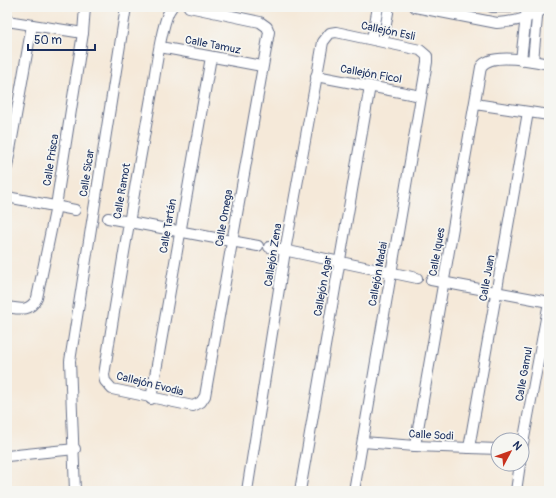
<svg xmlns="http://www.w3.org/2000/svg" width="556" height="498" font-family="Pangolin,sans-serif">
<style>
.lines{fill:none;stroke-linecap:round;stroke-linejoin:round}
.street-casing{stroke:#677089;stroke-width:12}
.street{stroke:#fff;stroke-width:10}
.labels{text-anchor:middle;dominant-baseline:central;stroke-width:3.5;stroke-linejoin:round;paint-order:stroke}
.street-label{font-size:11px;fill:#1b2f5e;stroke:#f6f6f2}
</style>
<rect width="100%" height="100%" fill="#f6f6f2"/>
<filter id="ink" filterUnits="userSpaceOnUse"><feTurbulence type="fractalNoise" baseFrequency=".025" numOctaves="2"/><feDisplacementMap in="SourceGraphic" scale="8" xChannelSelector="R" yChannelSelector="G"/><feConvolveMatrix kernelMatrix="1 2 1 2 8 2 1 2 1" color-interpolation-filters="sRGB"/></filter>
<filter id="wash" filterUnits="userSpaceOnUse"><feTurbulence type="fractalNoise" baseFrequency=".012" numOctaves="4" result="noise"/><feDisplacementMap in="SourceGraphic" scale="16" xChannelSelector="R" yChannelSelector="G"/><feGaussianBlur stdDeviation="0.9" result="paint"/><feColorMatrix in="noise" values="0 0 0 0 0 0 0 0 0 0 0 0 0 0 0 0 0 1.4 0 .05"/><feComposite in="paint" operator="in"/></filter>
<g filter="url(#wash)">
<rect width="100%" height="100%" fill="#f5e9d9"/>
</g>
<g filter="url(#ink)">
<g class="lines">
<g class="street-casing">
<g id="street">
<path d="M172,7c-10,10 -17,68 -20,85 -17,94 -33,188 -48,283l1,6 7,8 81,17 8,-4 4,-6 64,-364 -2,-5 -7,-5 -71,-15"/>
<path d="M415,7l82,16c18,-1 35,-5 50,-16"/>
<path d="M492,7h22"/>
<path d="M7,21l76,12"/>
<path d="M372,39l6,-32"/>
<path d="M383,41l6,-34"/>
<path d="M160,47l102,19"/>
<path d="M521,60l6,-53"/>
<path d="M533,61l5,-54"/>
<path d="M316,76l105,20"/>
<path d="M475,104l74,11"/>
<path d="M7,167l25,-142"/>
<path d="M7,197l68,13"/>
<path d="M108,218l150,28"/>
<path d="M269,247l148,31"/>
<path d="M431,280l118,22"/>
<path d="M7,307c13,2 23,5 30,-9l19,-92 27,-173 2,-26"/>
<path d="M151,399l60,-342"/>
<path d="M363,442l52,4 83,3"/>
<path d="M415,446l66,-379c9,-15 53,-6 68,-3"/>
<path d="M469,448l59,-336"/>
<path d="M522,449l27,-147"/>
<path d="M7,456l68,-7"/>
<path d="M75,491l-5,-130 56,-354"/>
<path d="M247,491l38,-240 38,-209 7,-9 6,-1 84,18 7,6v6l-73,429"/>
<path d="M300,491l70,-405"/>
<path d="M516,491l4,-27"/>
</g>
</g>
<use href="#street" class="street"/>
</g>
</g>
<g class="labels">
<g class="street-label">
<text transform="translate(388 31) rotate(12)">Callejón Esli</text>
<text transform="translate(213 45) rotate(11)">Calle Tamuz</text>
<text transform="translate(371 74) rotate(10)">Callejón Ficol</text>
<text transform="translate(51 160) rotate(-81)">Calle Prisca</text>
<text transform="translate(87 173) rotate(-81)">Calle Sicar</text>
<text transform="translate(122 191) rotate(-80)">Calle Ramot</text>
<text transform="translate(224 218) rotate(-80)">Calle Omega</text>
<text transform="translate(168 226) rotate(-80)">Calle Tartán</text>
<text transform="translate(437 252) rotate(-80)">Calle Iques</text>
<text transform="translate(273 255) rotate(-81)">Callejón Zena</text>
<text transform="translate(378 274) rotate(-80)">Callejón Madai</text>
<text transform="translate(487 278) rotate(-80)">Calle Juan</text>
<text transform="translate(323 286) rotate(-80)">Callejón Agar</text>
<text transform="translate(524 374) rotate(-80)">Calle Gamul</text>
<text transform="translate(150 384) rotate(14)">Callejón Evodia</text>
<text transform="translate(431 435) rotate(3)">Calle Sodi</text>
</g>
</g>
<rect width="556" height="498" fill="none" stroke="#f6f6f2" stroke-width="24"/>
<g transform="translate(510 452) rotate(49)"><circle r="19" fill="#f6f6f2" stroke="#9ea6b7"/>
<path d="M0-3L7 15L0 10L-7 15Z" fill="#c8321e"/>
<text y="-6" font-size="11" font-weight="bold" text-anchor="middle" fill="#1b2f5e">N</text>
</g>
<path d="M28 44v6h67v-6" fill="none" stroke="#1b2f5e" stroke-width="2"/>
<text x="34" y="44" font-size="12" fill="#1b2f5e" stroke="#f6f6f2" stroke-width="3" paint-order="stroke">50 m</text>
</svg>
